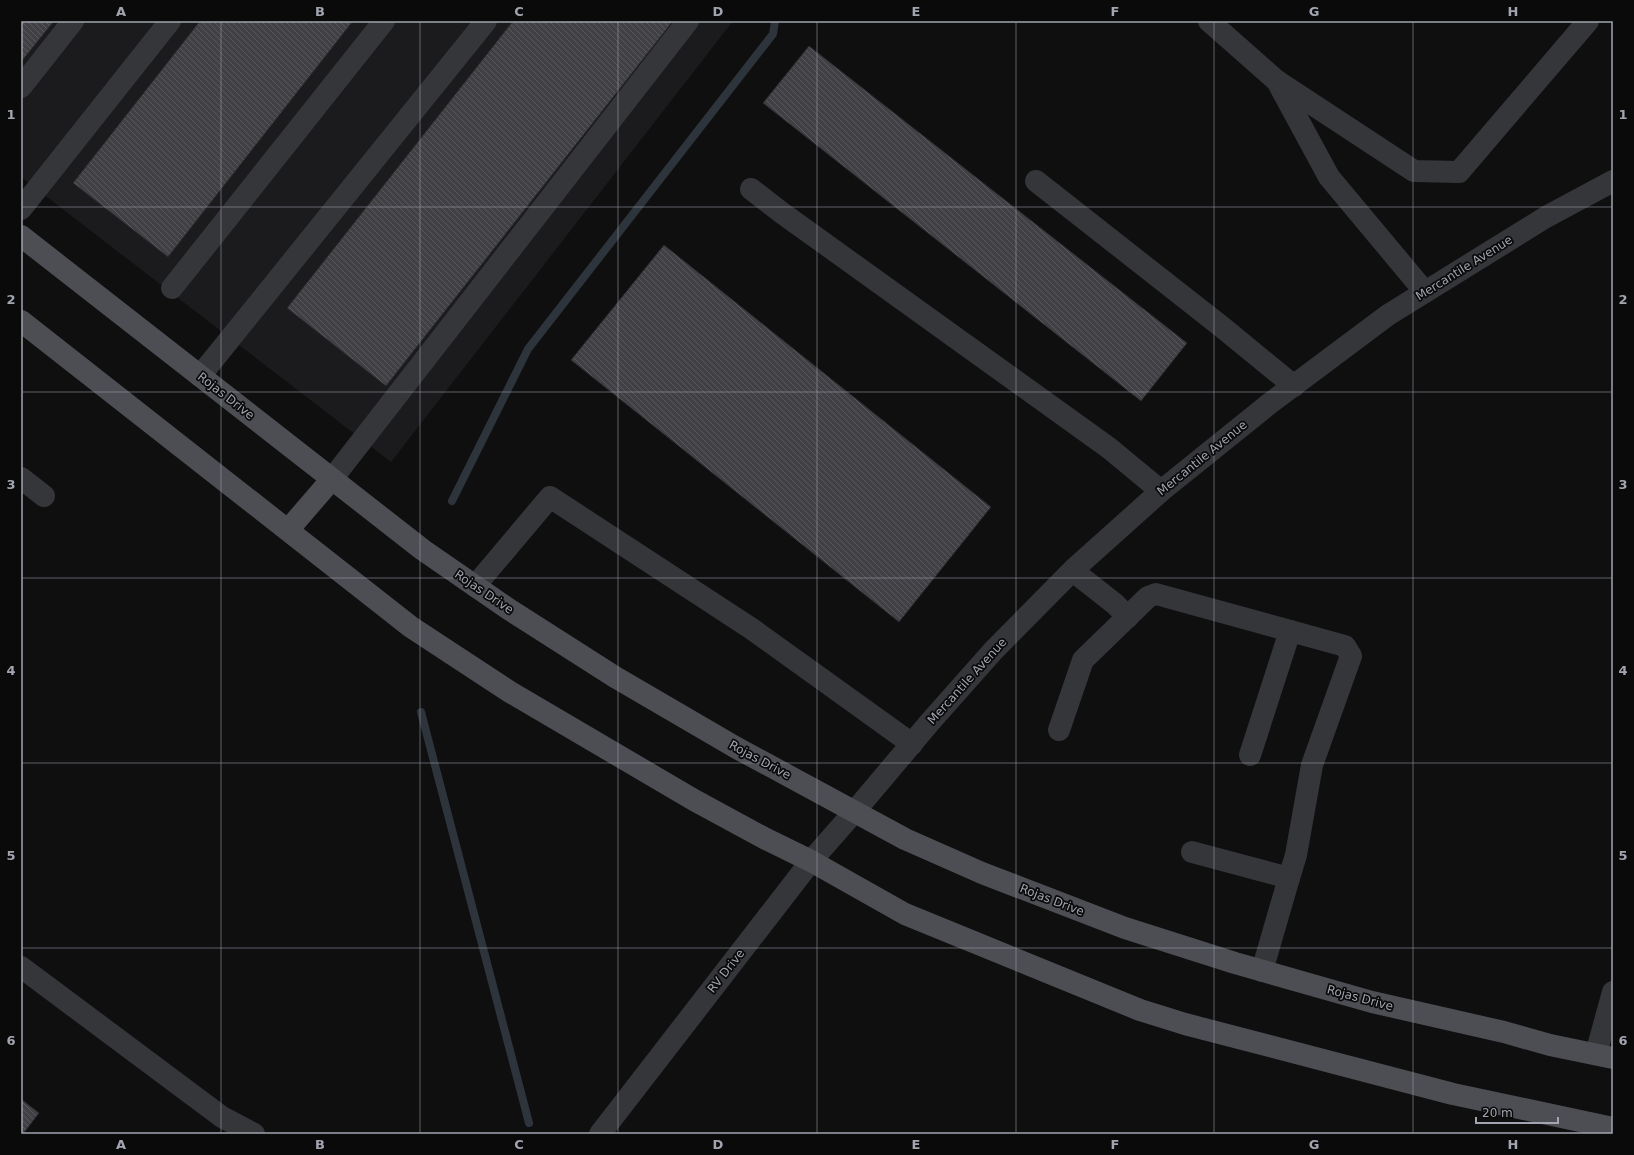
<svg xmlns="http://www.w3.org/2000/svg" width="1634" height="1155" font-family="'DejaVu Sans',sans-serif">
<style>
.built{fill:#1b1b1d}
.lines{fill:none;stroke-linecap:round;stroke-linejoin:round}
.stream{stroke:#2e343b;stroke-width:8}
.building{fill:url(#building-back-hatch);stroke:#29292c}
.minor{stroke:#353639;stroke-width:22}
.major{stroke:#4d4e53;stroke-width:22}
.grid{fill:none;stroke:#a2a5af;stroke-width:1;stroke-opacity:0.55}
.labels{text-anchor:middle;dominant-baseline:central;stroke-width:3.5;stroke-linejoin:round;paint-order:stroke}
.street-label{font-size:12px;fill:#a2a5af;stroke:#0a0a0b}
.neatline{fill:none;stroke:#a2a5af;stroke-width:1.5}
.grid-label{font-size:13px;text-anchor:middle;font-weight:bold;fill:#a2a5af}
</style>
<defs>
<pattern id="building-back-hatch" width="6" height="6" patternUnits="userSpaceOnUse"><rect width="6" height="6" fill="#414145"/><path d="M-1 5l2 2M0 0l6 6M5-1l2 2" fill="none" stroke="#59595d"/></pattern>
</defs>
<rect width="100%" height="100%" fill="#0f0f10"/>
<path class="built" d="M21,21h712l-342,441 -370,-285z"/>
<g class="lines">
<g class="stream">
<path d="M452,501l76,-152 245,-315 2,-13"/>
<path d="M421,712l108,411"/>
</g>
</g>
<g class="building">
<path d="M21,21h33l-33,41z"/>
<path d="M200,21h153l-185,236 -95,-74z"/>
<path d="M513,21h160l-287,365 -99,-78z"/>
<path d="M809,46l378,297 -46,58 -378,-298z"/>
<path d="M664,245l327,262 -92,115 -328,-262z"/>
<path d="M21,1099l18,14 -16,21h-2z"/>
</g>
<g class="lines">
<g class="minor">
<path d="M1209,21l68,60 52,96 96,115"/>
<path d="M1277,81l137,90 45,1 129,-151"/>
<path d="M21,87l52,-66"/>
<path d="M1036,181l186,146 72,59"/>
<path d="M751,189l31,24 327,235 52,43"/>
<path d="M21,209l149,-188"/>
<path d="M172,288l212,-267"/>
<path d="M200,376l286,-355"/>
<path d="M21,478l23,18"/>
<path d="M332,479l356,-458"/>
<path d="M1073,571l42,33 13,13"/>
<path d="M475,586l75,-89 202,132 160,115"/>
<path d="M1059,730l24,-70 65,-63 8,-3 189,52 6,10 -39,109 -16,90 -7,23"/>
<path d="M1250,755l40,-124"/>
<path d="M1192,852l97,26 -27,93"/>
<path d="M21,967l201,150 32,17"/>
<path d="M1596,1054l17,-62"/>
<path d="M600,1134l211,-273 44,-50 75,-89 63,-71 81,-82 87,-78 108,-87 119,-89 158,-98 67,-36"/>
</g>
<g class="major">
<path d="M21,236l402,314 84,58 108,69 120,70 170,92 77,34 143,55 110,35 137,39 132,30 46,13 63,13"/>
<path d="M21,321l390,306 99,65 184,108 72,39 45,22 94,53 235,96 45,14 268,70 160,34"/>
<path d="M288,530l44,-51"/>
</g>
</g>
<path class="grid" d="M221,21v1113M420,21v1113M618,21v1113M817,21v1113M1016,21v1113M1214,21v1113M1413,21v1113M21,207h1592M21,392h1592M21,578h1592M21,763h1592M21,948h1592"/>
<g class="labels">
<g class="street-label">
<text transform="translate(1464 268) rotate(-32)">Mercantile Avenue</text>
<text transform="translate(226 396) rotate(38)">Rojas Drive</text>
<text transform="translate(1202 458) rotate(-39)">Mercantile Avenue</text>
<text transform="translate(484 592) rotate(34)">Rojas Drive</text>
<text transform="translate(967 681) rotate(-48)">Mercantile Avenue</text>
<text transform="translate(760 760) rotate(28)">Rojas Drive</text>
<text transform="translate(1052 900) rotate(21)">Rojas Drive</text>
<text transform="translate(726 971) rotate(-52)">RV Drive</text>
<text transform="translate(1360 998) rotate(15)">Rojas Drive</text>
</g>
</g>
<rect width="1634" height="1155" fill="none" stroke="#0a0a0b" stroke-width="44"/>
<path d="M1476 1117v6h82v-6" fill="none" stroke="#a2a5af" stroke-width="2"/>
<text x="1482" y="1117" font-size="12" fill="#a2a5af" stroke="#0a0a0b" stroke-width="3" paint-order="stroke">20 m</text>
<rect x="22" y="22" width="1590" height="1111" class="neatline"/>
<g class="grid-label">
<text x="121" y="16">A</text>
<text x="320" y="16">B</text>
<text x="519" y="16">C</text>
<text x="718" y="16">D</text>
<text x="916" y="16">E</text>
<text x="1115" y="16">F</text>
<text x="1314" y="16">G</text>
<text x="1513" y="16">H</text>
<text x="11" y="119">1</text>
<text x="1623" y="119">1</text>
<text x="11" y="304">2</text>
<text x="1623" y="304">2</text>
<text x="11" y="489">3</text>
<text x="1623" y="489">3</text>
<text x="11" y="675">4</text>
<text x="1623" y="675">4</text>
<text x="11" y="860">5</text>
<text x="1623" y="860">5</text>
<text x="11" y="1045">6</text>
<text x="1623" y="1045">6</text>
<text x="121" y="1149">A</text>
<text x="320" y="1149">B</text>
<text x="519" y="1149">C</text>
<text x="718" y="1149">D</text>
<text x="916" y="1149">E</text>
<text x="1115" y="1149">F</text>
<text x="1314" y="1149">G</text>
<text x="1513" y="1149">H</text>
</g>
</svg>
